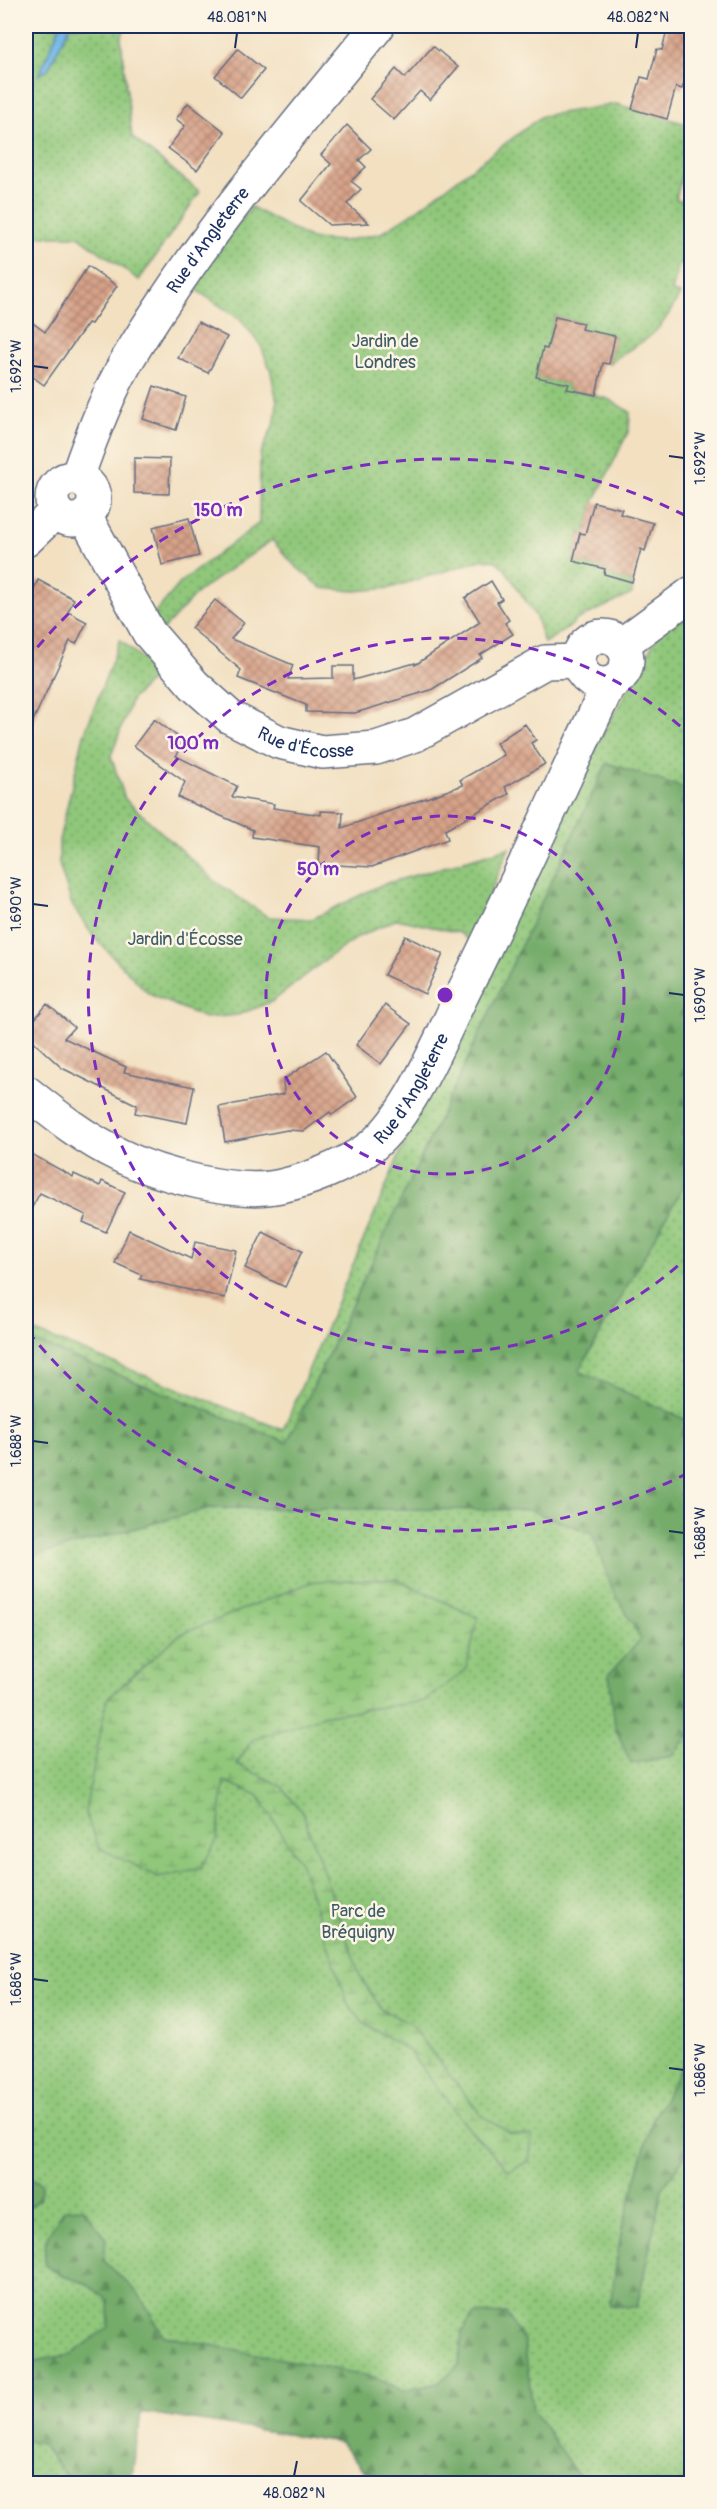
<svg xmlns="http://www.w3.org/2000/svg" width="717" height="2509" font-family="Pangolin,sans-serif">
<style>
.grass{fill:url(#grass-dots);stroke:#567b6c;stroke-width:1.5}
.forest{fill:url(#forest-firs);stroke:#486e64;stroke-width:1.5}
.wetland{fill:url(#wetland-marsh);stroke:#567b6c;stroke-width:1.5}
.water{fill:#6eb5e5;stroke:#4472a2;stroke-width:1.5}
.building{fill:url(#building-cross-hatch)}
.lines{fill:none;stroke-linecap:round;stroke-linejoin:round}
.minor-casing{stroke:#666d81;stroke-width:36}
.minor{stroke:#fff;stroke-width:33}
.ticks{fill:none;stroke:#1b2f5e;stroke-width:2}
.ring{fill:none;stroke:#7b2cbf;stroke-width:3;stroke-dasharray:10 8}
.labels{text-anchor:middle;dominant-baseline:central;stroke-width:5;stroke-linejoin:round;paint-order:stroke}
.street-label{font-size:18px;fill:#1b2f5e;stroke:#fcf5e5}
.park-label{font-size:18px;fill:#3e5d66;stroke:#fcf5e5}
.centre{fill:#7b2cbf;stroke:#fcf5e5;stroke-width:3}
.ring-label{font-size:18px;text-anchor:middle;font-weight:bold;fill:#7b2cbf;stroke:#fcf5e5;stroke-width:5;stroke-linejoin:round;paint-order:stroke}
.neatline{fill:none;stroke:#1b2f5e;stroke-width:2}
.ticks-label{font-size:15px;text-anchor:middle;fill:#1b2f5e}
</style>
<defs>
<pattern id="grass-dots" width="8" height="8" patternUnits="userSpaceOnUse" patternTransform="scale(1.5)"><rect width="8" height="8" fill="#90c77a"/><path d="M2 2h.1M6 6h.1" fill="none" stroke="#75a267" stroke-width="1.8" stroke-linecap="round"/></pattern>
<pattern id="forest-firs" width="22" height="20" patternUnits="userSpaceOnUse" patternTransform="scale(1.5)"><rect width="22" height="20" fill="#74ac6a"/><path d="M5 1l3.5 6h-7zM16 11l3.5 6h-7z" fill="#5e8c5a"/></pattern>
<pattern id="wetland-marsh" width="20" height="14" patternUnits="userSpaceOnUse" patternTransform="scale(1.5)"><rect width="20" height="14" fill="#90c77a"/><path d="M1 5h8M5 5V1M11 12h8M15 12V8" fill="none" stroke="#75a267"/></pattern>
<pattern id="building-cross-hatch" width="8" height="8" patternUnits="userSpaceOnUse" patternTransform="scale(1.5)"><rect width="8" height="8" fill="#d7a288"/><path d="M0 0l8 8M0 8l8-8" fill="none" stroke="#ae8472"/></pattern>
</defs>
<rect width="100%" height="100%" fill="#fcf5e5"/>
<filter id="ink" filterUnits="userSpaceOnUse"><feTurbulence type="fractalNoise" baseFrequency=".0167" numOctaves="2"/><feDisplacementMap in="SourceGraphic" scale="12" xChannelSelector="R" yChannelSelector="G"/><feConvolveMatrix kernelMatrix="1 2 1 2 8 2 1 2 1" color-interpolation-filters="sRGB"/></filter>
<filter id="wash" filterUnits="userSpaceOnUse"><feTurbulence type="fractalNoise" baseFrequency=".008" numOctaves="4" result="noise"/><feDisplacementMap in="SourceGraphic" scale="24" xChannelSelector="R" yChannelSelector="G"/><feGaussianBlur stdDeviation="1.35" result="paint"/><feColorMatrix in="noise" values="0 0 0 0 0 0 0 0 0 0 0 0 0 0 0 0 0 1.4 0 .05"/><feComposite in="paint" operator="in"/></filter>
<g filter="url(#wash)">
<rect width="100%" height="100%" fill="#f2e0c1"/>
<g class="grass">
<path d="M26,26h34l-20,48 8,-5 22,-43h56l-5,12 11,99 68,55 -61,88 -61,-44h-52z"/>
<path d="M616,104l75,21v14l-15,60 15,4v34l-7,28 -5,-1 -7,28 8,2c-8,16 -17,32 -31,43 -13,10 -28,16 -40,27l6,-28 -34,-7 2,-6 -28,-6 -8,32 -11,28 33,7 -1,5 40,10 22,13 -1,18 -35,72 -9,32 -5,-1 -7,28 32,8v5l27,8v12l-56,26 -5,6 -27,17 -8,-26 -31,-48 -9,-8 -12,-2 -94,29 -35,3 -33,-3 -28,-23 -22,-25 -74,52 -36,39 -9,-16 29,-34 77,-58 1,-68 15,-34 2,-19 -6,-30 -10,-26 -20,-26 -49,-33 59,-80 60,32 33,2 37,-8 30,-19 131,-98z"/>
<path d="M691,612v1871h-294l-34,-13 -23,-28 -199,-30 -10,71h-105v-1155l257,102 213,-504 169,-304z"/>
<path d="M120,640l39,33 -27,26 -21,57 14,43 91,83 52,35 44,2 69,-34 128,-37 -39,94 -10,-9 -63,-14 -37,17 -31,21 -56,44 -35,14 -33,3 -56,-24 -56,-58 -21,-31 -13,-41v-24l25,-105z"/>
</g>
<g class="forest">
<path d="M607,763l85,28 -1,382 -112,198 112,51v310l-19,24 -41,8 -16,-37 -6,-53 32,-35 -30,-52 -19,-54 -64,-23 -318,-2 -184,50v-220l261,104z"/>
<path d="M691,2050v97l-29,42 -25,118 -27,-1 11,-73 31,-112z"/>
<path d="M26,2175l16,9 -3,16 -13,8z"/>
<path d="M83,2208l23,31 -2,22 34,32 26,43 211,41 28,14 35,-8 21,-18 3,-33 11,-17 33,-2 18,28 9,69 45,66 13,7h-194l-34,-13 -23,-28 -199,-30 -10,71h-63l-2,-6 -24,-33 -16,-3v-99l9,19 37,-7 37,-27 -1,-27 -23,-17 -22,-7 -17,-10c-5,-26 4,-36 19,-57z"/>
</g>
<path class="wetland" d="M397,1579l81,39 -12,52 -41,31 -99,14 -74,25 -15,24 44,22 22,27 57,163 21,33 28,14 72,92 30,19 21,2 -3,25 -20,10 -40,-42 -61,-79 -44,-26 -16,-20 -47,-140 -43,-69 -34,-14 -7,59 -16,28 -43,9 -59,-29 -14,-36 22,-113 72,-64 135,-54z"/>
<path class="water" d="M60,26h10l-22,43 -9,6z"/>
<g id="blocks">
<g class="building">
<path d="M668,26h24v32l-10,31 -6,-2 -9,32 -35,-10 9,-32 8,2 8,-30 5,1z"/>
<path d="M433,46l25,21 -28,33 -10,-9 -26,29 -24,-21 26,-30 9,9z"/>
<path d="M238,49l26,21 -23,28 -26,-22z"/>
<path d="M188,103l37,29 -28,38 -29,-22 17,-22 -9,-7z"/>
<path d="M347,125l24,24 -12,11 7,7 -15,14 10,8 -14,15 22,19 -40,2 -28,-24 30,-37 -10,-9z"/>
<path d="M88,266l29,20 -26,38 -3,-1 -44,62 -18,-13v-54l19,14z"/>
<path d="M555,317l28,6 -2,6 34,7 -6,28 -6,-1 -7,32 -29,-6 2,-5 -33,-7 7,-29 4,1z"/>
<path d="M198,322l29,15 -19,36 -30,-15z"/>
<path d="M154,386l32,11 -10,33 -33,-11z"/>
<path d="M134,458l36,1 -1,35 -35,-1z"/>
<path d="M594,502l28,7 -2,5 33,9 -8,28 -4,-2 -9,33 -28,-8 1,-5 -32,-8 7,-28 5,1z"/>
<path d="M189,518l10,38 -37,9 -9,-38z"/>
<path d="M38,580l36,19 -6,13 19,10 -11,22 -6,-3 -44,95v-131z"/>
<path d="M491,581l11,18 -5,3 12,18 -4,3 8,11 -33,21 2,3 -51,32 -76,23 -49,-1v-7l-68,-27 3,-8 -50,-42 24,-28 29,23 -13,16 62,26 -5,14 45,-1v-12h20v14l62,-17v2l65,-43 -15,-24z"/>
<path d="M154,719l31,23 -9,14 61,30 -5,11 42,7 -1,4 48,7v-4l22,1 -1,16 121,-43 -3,-5 44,-25 -8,-12 29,-19 11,16 -5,3 14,21 -40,23 4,7 -64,36 3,9 -76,28 -53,-3 1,-17 -68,-10 1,-7 -75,-33 7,-15 -51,-36z"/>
<path d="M405,936l38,18 -18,40 -41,-19z"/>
<path d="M47,1004l27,23 -10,11 62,29 -2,5 70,15 -7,36 -52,-10 2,-8 -75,-37 -36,-33v-5z"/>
<path d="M385,1005l26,19 -30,40 -25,-19z"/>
<path d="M326,1051l31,46 -25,18 -2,-3 -26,19 -17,-1 -62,12 -6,-35 65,-13 -1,-14z"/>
<path d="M26,1151l47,26 1,-3 26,12 2,-5 23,11 -19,40 -23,-10 3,-7 -46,-22 -14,25z"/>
<path d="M129,1230l62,29 4,-17 41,8 -11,48 -85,-19 2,-4 -27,-12z"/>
<path d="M263,1232l39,19 -17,36 -40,-19z"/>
</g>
</g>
</g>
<g filter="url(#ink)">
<use href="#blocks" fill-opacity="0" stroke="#666d81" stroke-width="1.5"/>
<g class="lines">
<g class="minor-casing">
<g id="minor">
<circle cx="73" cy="499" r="21"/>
<path id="s1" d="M77,478c14,-41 30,-84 52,-121 71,-118 161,-225 249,-331"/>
<path id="s2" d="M85,516l64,117 45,52 36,32 49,25 43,10 54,-4 39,-13 130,-73 34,-1"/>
<path d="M26,540l30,-29"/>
<circle cx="603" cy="660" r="24"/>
<path d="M621,645l71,-52"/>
<path id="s3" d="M26,1092c29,23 59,47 93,63 40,20 118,41 162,31 28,-6 60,-19 84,-35 42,-28 74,-110 97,-156 51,-103 98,-207 147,-311"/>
</g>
</g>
<use href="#minor" class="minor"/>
</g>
</g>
<path class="ticks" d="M235,48l2,-15M636,48l2,-15M33,366l15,2M669,456l15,2M33,904l15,2M669,993l15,2M33,1441l15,2M669,1531l15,2M33,1979l15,2M669,2068l15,2M294,2476l3,-15"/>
<g class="ring">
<circle cx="445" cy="995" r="179"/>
<path d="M691 1254A357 357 0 1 1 691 736"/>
<path d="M688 1473A536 536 0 0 1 26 1329M26 661A536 536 0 0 1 688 517"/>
</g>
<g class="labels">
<g class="street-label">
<text stroke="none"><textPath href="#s1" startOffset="273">Rue d'Angleterre</textPath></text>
<text stroke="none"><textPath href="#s2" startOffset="332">Rue d'Écosse</textPath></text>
<text stroke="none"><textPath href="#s3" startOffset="450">Rue d'Angleterre</textPath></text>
</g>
<g class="park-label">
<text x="385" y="341">Jardin de<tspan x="385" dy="21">Londres</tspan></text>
<text x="185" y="939">Jardin d'Écosse</text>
<text x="358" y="1911">Parc de<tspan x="358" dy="21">Bréquigny</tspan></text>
</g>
</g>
<circle cx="445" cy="995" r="9" class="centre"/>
<g class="ring-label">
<text x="218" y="516">150 m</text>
<text x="193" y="749">100 m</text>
<text x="318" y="875">50 m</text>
</g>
<rect width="717" height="2509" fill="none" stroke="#fcf5e5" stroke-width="66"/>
<rect x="33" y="33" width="651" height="2443" class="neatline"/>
<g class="ticks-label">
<text x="237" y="22">48.081°N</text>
<text x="638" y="22">48.082°N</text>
<text transform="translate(16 366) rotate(-90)" y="5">1.692°W</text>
<text transform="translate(700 458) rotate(-90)" y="5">1.692°W</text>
<text transform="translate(16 904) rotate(-90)" y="5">1.690°W</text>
<text transform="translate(700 995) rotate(-90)" y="5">1.690°W</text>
<text transform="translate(16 1441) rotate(-90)" y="5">1.688°W</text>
<text transform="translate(700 1533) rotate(-90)" y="5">1.688°W</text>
<text transform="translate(16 1979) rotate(-90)" y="5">1.686°W</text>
<text transform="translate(700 2070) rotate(-90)" y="5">1.686°W</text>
<text x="294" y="2498">48.082°N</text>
</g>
</svg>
